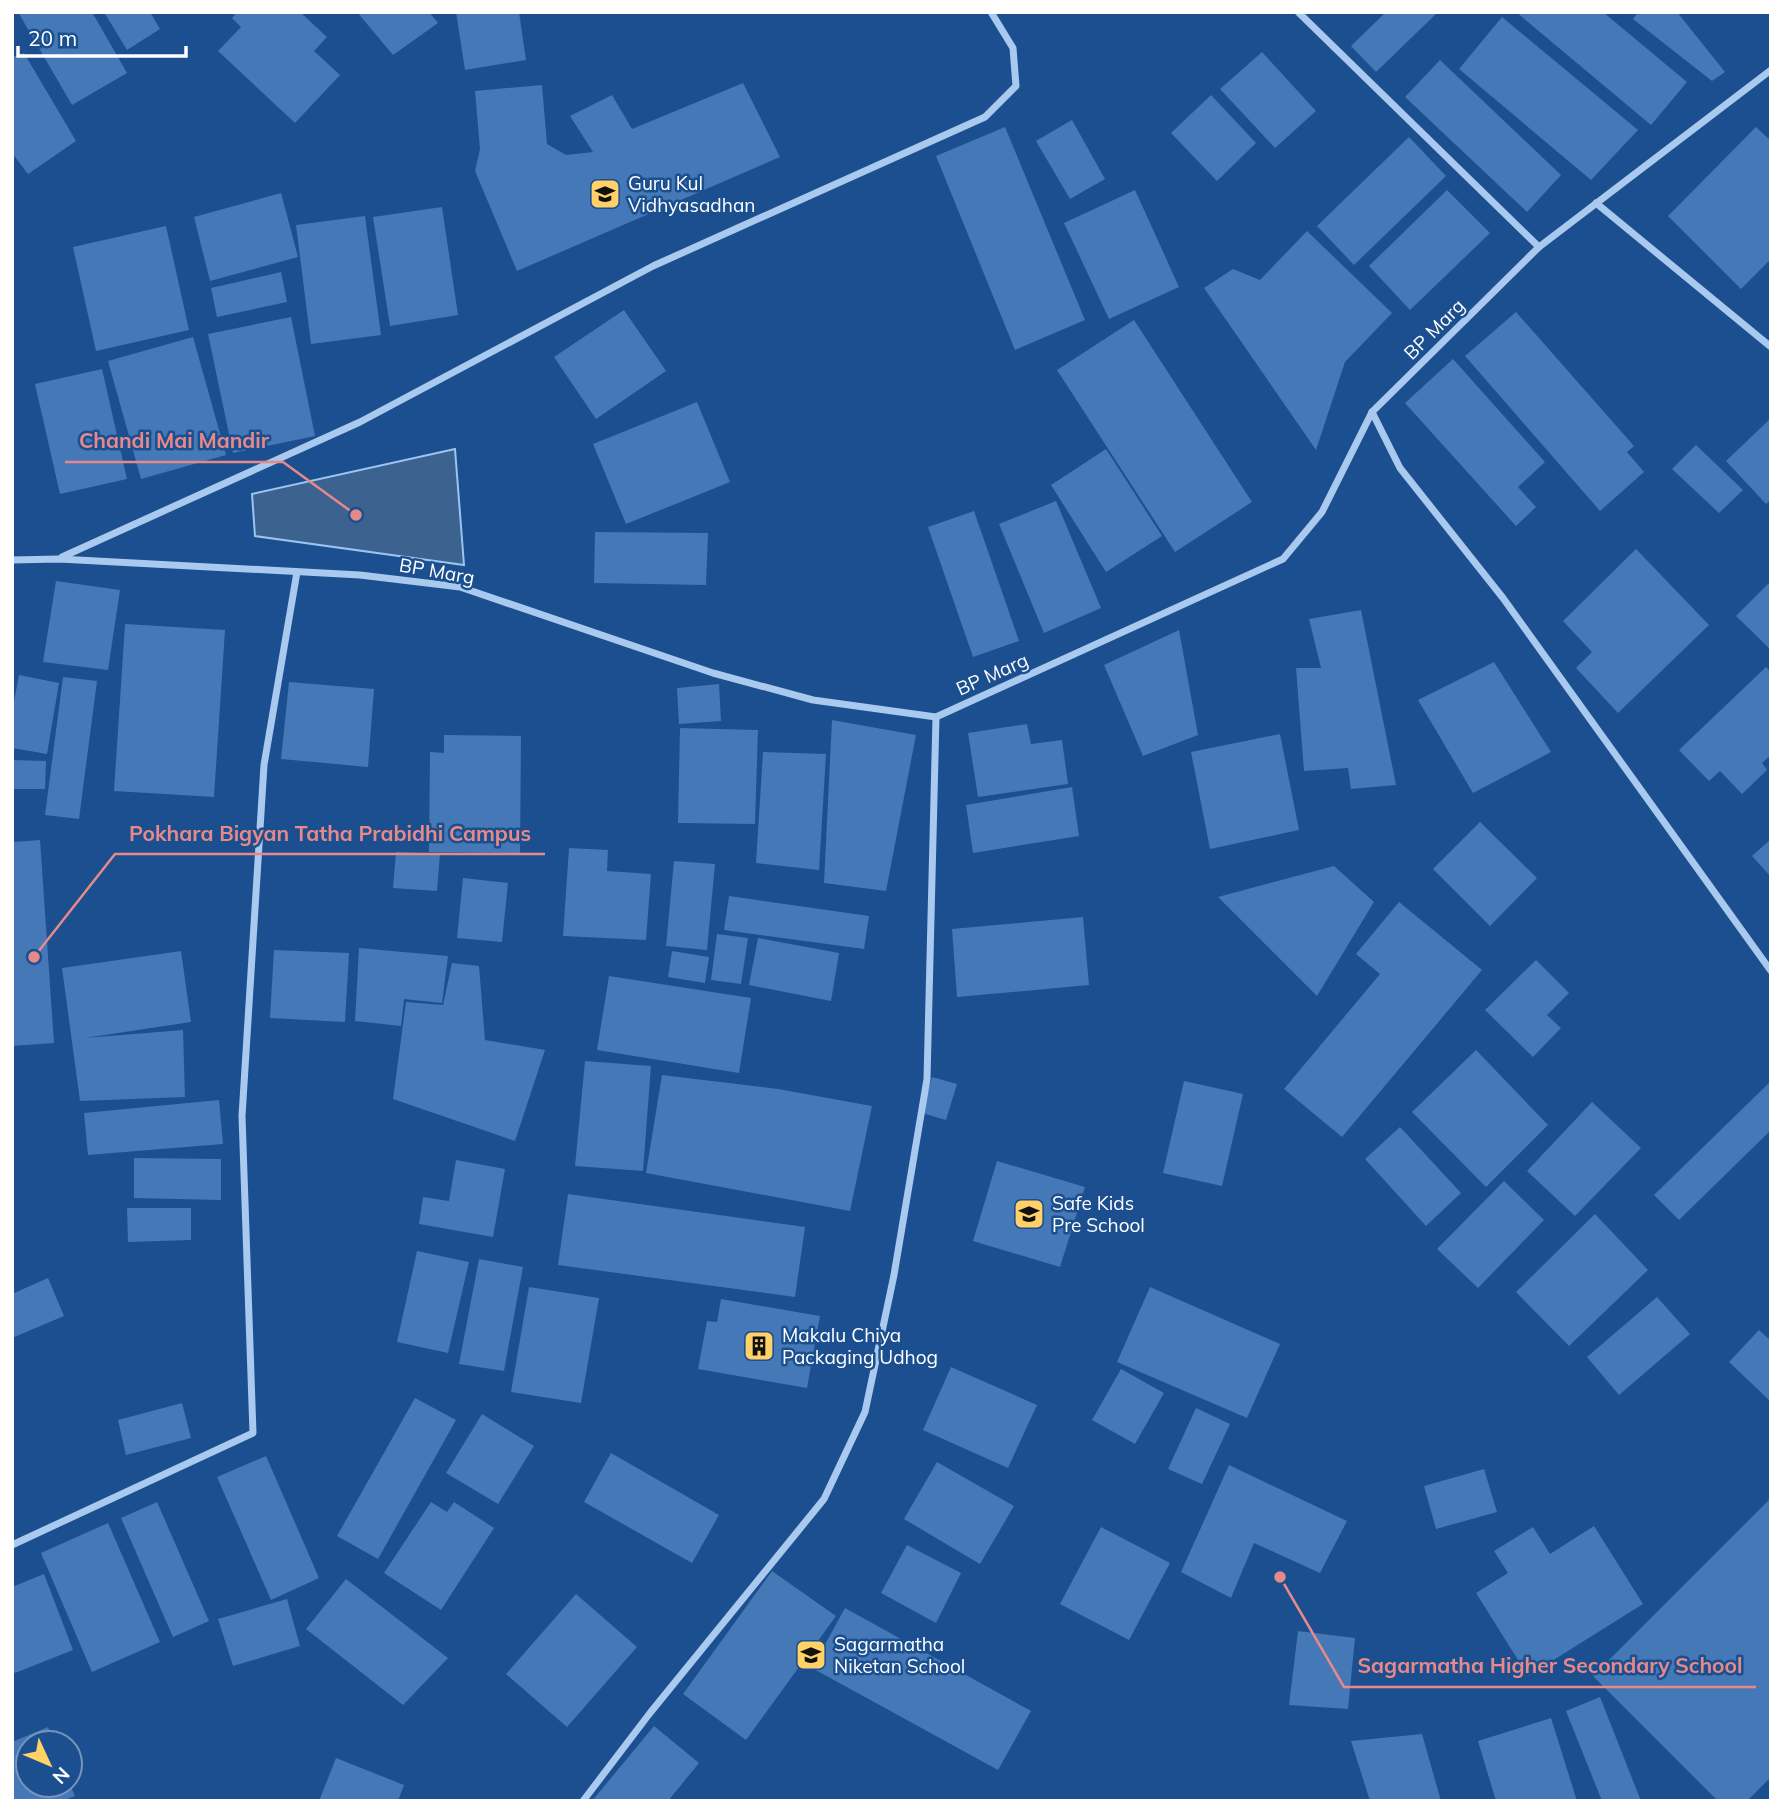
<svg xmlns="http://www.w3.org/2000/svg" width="1783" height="1813" font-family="Mulish,sans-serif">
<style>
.water{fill:#3c6290;stroke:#9cc4f0;stroke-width:2}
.building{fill:#4478b7}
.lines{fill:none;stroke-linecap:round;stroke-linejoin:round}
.street{stroke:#a9c9ee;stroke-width:7}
.labels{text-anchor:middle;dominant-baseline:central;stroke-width:5;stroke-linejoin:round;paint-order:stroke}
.poi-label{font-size:19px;fill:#fff;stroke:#1b4f8f;text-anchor:start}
.street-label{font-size:19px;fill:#fff;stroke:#1b4f8f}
.leader{fill:none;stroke:#e88989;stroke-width:2.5}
.callout-dot{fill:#e88989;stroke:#1b4f8f;stroke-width:2.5}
.callout-label{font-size:21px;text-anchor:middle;font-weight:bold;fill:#e88989;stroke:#1b4f8f;stroke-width:5;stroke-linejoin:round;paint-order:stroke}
</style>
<rect width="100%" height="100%" fill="#1b4f8f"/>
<path class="water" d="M455,449l9,116 -209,-29 -3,-42z"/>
<g class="building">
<path d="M18,12h74l35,61 -55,32z"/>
<path d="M104,12h46l10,17 -33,21z"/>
<path d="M237,12h63l27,25 -13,14 26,24 -45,48 -77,-72 23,-24 -9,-9z"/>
<path d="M357,12h72l9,11 -45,32z"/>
<path d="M456,12h63l7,48 -61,10z"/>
<path d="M1386,12h52l-62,60 -25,-26z"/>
<path d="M1516,12h87l84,70 -36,43z"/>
<path d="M1638,12h39l48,60 -13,9 -79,-62z"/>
<path d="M1502,17l136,113 -47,50 -132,-111z"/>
<path d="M1262,52l54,59 -41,37 -55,-59z"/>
<path d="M24,53l52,88 -48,33 -16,-21v-96z"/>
<path d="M1440,60l121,115 -34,37 -122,-115z"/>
<path d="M743,83l37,74 -263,114 -42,-100 5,-22 -5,-58 67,-6 5,59 19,11 27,-3 -23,-36 42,-21 20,34z"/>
<path d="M1211,95l45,48 -39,38 -46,-48z"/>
<path d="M1072,120l33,59 -35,20 -34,-58z"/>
<path d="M1005,127l80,193 -70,30 -79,-194z"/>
<path d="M1756,127l15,14v118l-30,30 -73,-73z"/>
<path d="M1409,137l37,39 -92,89 -37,-39z"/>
<path d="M1135,190l44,97 -70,32 -45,-96z"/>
<path d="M1447,190l43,43 -80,77 -41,-44z"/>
<path d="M281,193l17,64 -88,24 -16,-64z"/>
<path d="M442,207l16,108 -68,11 -17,-109z"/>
<path d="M365,216l16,119 -70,9 -15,-119z"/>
<path d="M166,226l23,104 -93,21 -23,-104z"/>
<path d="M1307,231l85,82 -47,49 -29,88 -112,-162 29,-19 27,11z"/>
<path d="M281,272l6,30 -70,15 -6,-29z"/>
<path d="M624,310l42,61 -70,48 -42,-62z"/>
<path d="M1516,312l118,134 -7,6 17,20 -44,39 -135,-155z"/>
<path d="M291,317l24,119 -82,17 -25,-119z"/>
<path d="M1134,320l118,182 -77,50 -118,-182z"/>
<path d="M193,337l33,118 -85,24 -33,-118z"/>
<path d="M1453,359l92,103 -27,25 18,20 -20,19 -111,-123z"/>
<path d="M102,369l25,110 -67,15 -25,-110z"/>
<path d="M697,402l33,80 -104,42 -33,-80z"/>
<path d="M1771,418v82l-5,4 -40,-43z"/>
<path d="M1696,445l47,45 -24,23 -47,-44z"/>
<path d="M1106,449l56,87 -56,36 -55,-87z"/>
<path d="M1056,501l45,107 -57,25 -45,-109z"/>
<path d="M974,511l45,130 -46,16 -45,-130z"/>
<path d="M595,532l113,1 -2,52 -112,-2z"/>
<path d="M1636,549l73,76 -91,88 -42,-45 16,-16 -29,-31z"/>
<path d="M56,581l64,9 -12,80 -65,-8z"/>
<path d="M1771,581v69l-35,-34z"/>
<path d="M1361,610l35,175 -45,4 -3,-21 -44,3 -8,-103h25l-12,-49z"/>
<path d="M125,624l100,6 -11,167 -100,-6z"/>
<path d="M1179,630l19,105 -55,21 -39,-91z"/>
<path d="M1494,662l57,90 -78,41 -55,-93z"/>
<path d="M1766,667l5,5v83l-9,8 5,7 -25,24 -22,-23 -11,10 -30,-31z"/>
<path d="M19,675l40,8 -12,71 -35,-6v-36z"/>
<path d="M63,677l34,4 -18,138 -34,-4z"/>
<path d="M289,682l85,7 -6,78 -87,-8z"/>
<path d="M719,684l2,37 -42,3 -2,-36z"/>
<path d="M832,720l84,15 -30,156 -62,-8z"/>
<path d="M1027,724l4,20 31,-4 6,44 -90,13 -10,-64z"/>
<path d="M680,728l78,2 -3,94 -77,-1z"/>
<path d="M1280,734l19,96 -89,19 -19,-97z"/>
<path d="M444,735l77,1 -1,117 -91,-1 1,-100 14,1z"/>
<path d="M763,752l63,2 -7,116 -63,-7z"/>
<path d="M12,760l34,1 -1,28h-33z"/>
<path d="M1072,787l7,49 -106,17 -7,-48z"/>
<path d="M1480,822l57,56 -47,48 -57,-57z"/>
<path d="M1771,839v38l-19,-21z"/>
<path d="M40,840l14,203 -42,3v-204z"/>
<path d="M569,848l39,2 -1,21 44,3 -5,66 -83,-4z"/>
<path d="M396,852l44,2 -3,37 -44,-3z"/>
<path d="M674,861l41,3 -8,86 -41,-4z"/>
<path d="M1334,866l40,36 -57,94 -99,-99z"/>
<path d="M463,878l45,5 -6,59 -45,-4z"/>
<path d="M729,896l140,20 -5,33 -140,-19z"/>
<path d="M1399,902l83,68 -140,167 -58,-48 96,-115 -24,-20z"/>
<path d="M1083,917l6,68 -132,12 -5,-68z"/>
<path d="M717,934l31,4 -7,46 -30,-4z"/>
<path d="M758,938l81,15 -8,48 -82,-16z"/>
<path d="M359,948l89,8 -6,47 -38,-4 -3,27 -46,-5z"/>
<path d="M274,950l75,3 -4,69 -75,-4z"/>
<path d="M181,951l10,71 -106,16 98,-8 2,67 -105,4 -18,-133z"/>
<path d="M672,951l37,6 -4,26 -37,-6z"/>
<path d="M1536,960l33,33 -22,22 14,13 -28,29 -48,-47z"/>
<path d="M452,963l27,3 6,74 60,10 -30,91 -122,-42 13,-97 37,3z"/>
<path d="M609,976l142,22 -12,75 -142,-23z"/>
<path d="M1476,1050l72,75 -62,62 -74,-75z"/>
<path d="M585,1061l66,5 -8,105 -68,-5z"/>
<path d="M662,1075l116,14 94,17 -22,105 -204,-38z"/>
<path d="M932,1077l25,7 -11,36 -24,-7z"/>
<path d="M1184,1081l59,13 -21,92 -59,-13z"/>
<path d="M1771,1081v49l-92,90 -25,-25z"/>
<path d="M219,1100l4,44 -135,11 -4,-42z"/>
<path d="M1592,1102l49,46 -66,68 -48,-45z"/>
<path d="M1400,1127l61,66 -35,33 -61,-67z"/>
<path d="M134,1158l87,1v41l-87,-2z"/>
<path d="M456,1160l49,9 -12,68 -74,-13 4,-27 26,4z"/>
<path d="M997,1161l88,26 -25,80 -87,-26z"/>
<path d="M1504,1181l40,39 -66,68 -41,-39z"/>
<path d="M568,1194l237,33 -10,70 -237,-32z"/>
<path d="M127,1208h64v32l-63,2z"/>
<path d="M1595,1214l53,56 -79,76 -53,-54z"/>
<path d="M417,1251l52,11 -21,91 -51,-11z"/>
<path d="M479,1259l44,8 -19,104 -45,-7z"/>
<path d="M48,1278l16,38 -52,22v-44z"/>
<path d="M529,1287l70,11 -18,105 -70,-11z"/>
<path d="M1150,1287l130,57 -33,74 -130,-56z"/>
<path d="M1657,1297l33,37 -71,61 -32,-38z"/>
<path d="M721,1299l99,17 -13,72 -109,-19 9,-48 10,1z"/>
<path d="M1759,1330l12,11 -2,59 -40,-38z"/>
<path d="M951,1367l86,38 -29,63 -85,-38z"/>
<path d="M1121,1369l43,24 -29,51 -43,-24z"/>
<path d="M415,1398l41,22 -78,139 -41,-23z"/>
<path d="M182,1403l9,35 -65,17 -8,-35z"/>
<path d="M1196,1408l34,16 -28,60 -34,-15z"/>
<path d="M482,1414l52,32 -36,58 -52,-31z"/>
<path d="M611,1453l108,62 -27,48 -108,-61z"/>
<path d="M266,1456l53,122 -48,22 -54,-123z"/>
<path d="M937,1462l77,44 -34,58 -76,-45z"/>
<path d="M1229,1465l118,56 -27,52 -66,-30 -23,55 -50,-26z"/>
<path d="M1484,1469l13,43 -61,17 -12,-43z"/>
<path d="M1771,1498v279l-24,24h-29l-125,-125z"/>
<path d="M157,1502l52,119 -36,16 -52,-119z"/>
<path d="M431,1502l16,10 7,-10 40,26 -53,82 -57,-37z"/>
<path d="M108,1523l52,119 -68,30 -51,-119z"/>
<path d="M1594,1526l49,78 -115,72 -52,-83 32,-20 -14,-22 39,-24 17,27z"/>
<path d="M1101,1527l69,36 -41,77 -69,-36z"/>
<path d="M907,1545l54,28 -25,50 -55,-30z"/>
<path d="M772,1571l64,45 -90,124 -63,-46z"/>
<path d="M44,1574l29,76 -58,23 -3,-6v-80z"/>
<path d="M346,1579l102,79 -45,47 -97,-76z"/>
<path d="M576,1594l61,53 -70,80 -61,-53z"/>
<path d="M287,1599l13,47 -67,20 -15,-47z"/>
<path d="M845,1608l186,103 -33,59 -186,-102z"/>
<path d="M1298,1631l57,7 -7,71 -59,-4z"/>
<path d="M1600,1697l41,104h-39l-36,-90z"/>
<path d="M1551,1718l26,83h-81l-18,-60z"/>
<path d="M654,1726l45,37 -31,38h-76z"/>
<path d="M48,1727l6,16h-26v42h42l5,11 -13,5h-50v-59z"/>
<path d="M1422,1734l19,67h-71l-19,-60z"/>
<path d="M336,1758l68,27 -6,16h-79z"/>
</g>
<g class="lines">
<g class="street">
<path d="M1298,12l241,235"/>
<path d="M1596,203l175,144"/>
<path d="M1372,412l28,56 103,130 268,373"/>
<path d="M62,557l298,-135 293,-156 332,-149 31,-31 -3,-38 -22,-36"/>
<path d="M12,560l47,-1 301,16 100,12 253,86 100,27 123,17 347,-158 39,-47 50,-100 167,-165 232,-177"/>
<path d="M12,1545l241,-112 -11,-317 22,-351 33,-193"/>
<path d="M583,1801l67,-88 174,-214 41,-87 29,-137 33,-196 9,-362"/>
</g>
</g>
<defs>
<g id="school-square" transform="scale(1.575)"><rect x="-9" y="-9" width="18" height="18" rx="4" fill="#ffd166" stroke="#1b4f8f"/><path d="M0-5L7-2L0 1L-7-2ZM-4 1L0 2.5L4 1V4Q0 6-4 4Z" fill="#111"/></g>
<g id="building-square" transform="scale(1.575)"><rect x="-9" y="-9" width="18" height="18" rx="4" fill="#ffd166" stroke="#1b4f8f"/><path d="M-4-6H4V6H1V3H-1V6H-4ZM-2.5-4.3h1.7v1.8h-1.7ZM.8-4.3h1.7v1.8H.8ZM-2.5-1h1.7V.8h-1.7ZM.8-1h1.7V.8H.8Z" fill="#111"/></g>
</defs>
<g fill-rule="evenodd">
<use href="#school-square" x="605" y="194"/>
<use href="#school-square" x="1029" y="1214"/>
<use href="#building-square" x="759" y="1346"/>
<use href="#school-square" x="811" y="1655"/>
</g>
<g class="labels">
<g class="poi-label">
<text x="628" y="183">Guru Kul<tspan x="628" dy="22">Vidhyasadhan</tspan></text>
<text x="1052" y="1203">Safe Kids<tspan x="1052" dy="22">Pre School</tspan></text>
<text x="782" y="1335">Makalu Chiya<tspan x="782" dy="22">Packaging Udhog</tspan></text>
<text x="834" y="1644">Sagarmatha<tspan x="834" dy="22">Niketan School</tspan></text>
</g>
<g class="street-label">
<text transform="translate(1434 329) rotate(-45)">BP Marg</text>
<text transform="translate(437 571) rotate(10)">BP Marg</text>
<text transform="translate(992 674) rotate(-24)">BP Marg</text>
</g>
</g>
<path class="leader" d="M356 515L283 462H65M34 957L115 854H545M1280 1577L1344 1687H1756"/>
<g class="callout-dot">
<circle cx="356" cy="515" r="7"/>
<circle cx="34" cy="957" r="7"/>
<circle cx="1280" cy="1577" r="7"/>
</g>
<g class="callout-label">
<text x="174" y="448">Chandi Mai Mandir</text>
<text x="330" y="841">Pokhara Bigyan Tatha Prabidhi Campus</text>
<text x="1550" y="1673">Sagarmatha Higher Secondary School</text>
</g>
<rect width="1783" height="1813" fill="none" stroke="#ffffff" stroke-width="28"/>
<g transform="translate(49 1764) rotate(134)"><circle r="33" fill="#1b4f8f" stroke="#7695bc" stroke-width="2"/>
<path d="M0-5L12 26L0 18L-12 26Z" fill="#ffd166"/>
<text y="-10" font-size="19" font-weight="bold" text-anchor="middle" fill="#ffffff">N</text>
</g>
<path d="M18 46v10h168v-10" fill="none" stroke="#ffffff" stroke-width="3.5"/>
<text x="28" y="46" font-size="21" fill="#ffffff" stroke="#1b4f8f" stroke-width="5" paint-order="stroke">20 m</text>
</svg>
